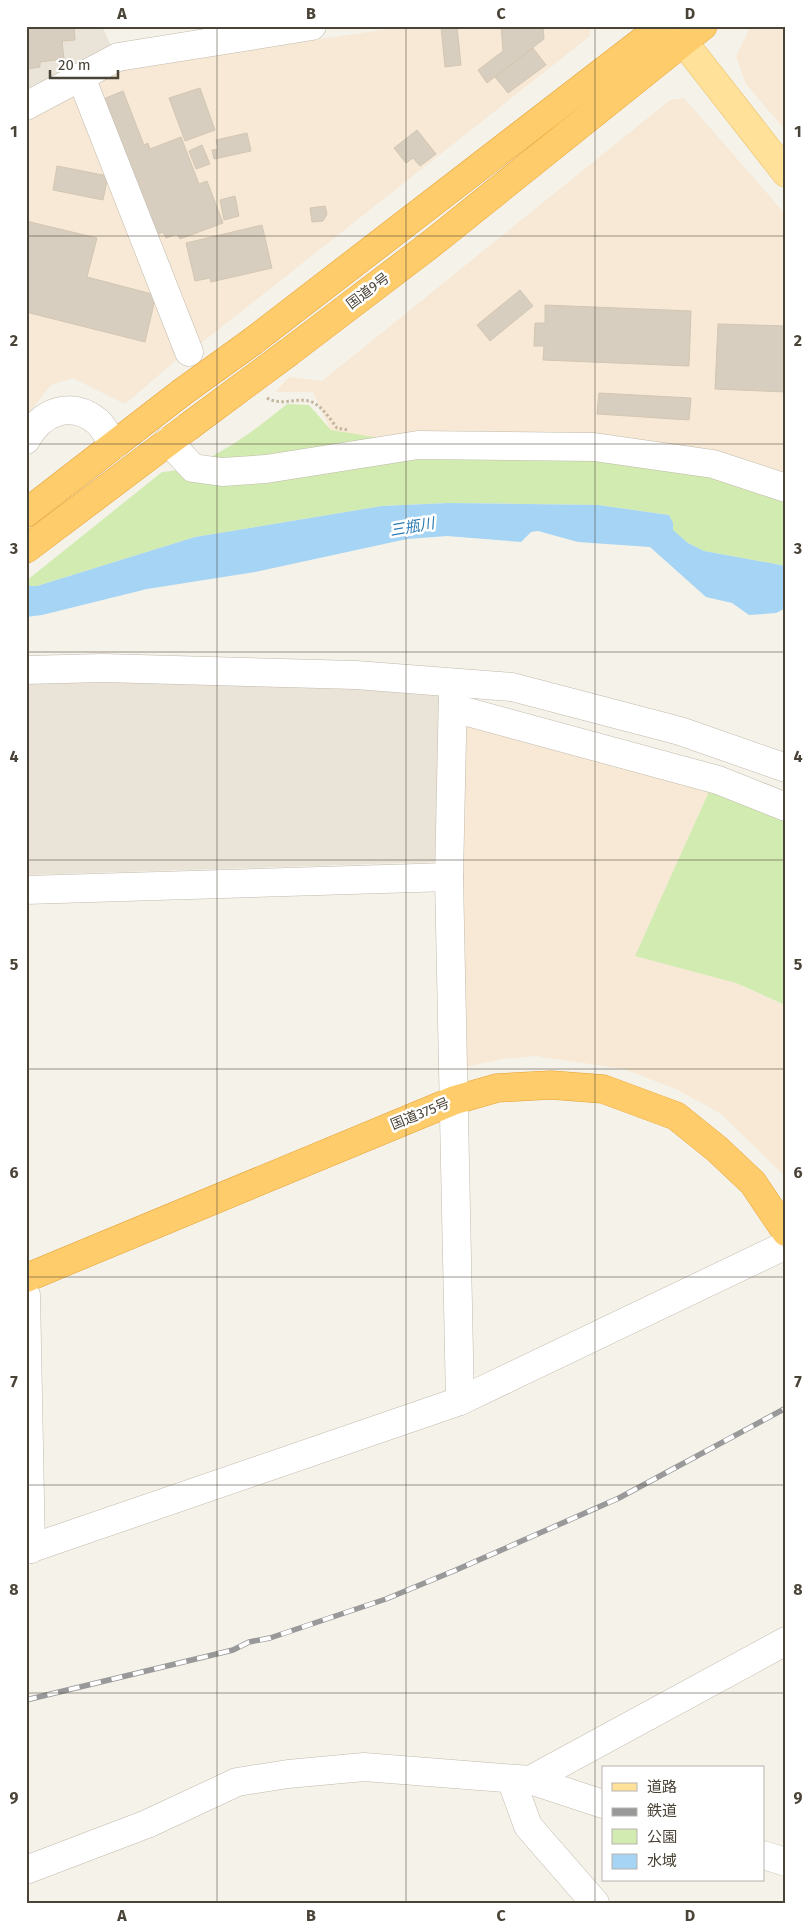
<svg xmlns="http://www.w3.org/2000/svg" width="812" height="1929" font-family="'Fira Sans','Noto Sans JP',sans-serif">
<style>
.residential{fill:#eae4d8}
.commercial{fill:#f7e9d5}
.green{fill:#d2ebb1}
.water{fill:#a5d4f4}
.building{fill:#d8cebf;stroke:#d3c6b2}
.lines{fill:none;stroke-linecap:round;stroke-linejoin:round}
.minor-casing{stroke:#c2baac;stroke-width:29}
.major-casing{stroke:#e9c064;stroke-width:29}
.highway-casing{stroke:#e4a235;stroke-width:29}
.path{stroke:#c4b69c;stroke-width:3;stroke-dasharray:2.5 2.5;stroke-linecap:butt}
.minor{stroke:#fff;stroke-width:28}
.major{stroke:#ffe199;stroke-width:28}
.highway{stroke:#ffcc6b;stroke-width:28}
.rail-casing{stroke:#999;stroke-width:5.5}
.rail{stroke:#fff;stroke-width:4;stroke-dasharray:11;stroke-linecap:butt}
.highway-bridge-casing{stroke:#e4a235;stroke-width:29;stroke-linecap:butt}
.highway-bridge{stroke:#ffcc6b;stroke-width:28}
.grid{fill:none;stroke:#4a4337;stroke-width:1;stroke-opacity:0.55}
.labels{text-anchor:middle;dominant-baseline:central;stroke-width:5;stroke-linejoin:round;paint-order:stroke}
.street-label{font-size:14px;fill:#4a4337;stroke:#fff}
.water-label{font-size:15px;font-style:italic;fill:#2a7ab3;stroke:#fff}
.neatline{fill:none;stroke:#4a4337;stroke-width:2}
.grid-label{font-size:16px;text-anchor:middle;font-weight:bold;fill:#4a4337}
</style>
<rect width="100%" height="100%" fill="#f5f2ea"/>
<g class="residential">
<path d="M26,26h76l12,26 -43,15 -45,22z"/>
<path d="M26,679l417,10 -3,162 -6,11 -408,13z"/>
</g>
<g class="commercial">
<path d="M408,26h182v10l-395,312 -104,-268 37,-12z"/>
<path d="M751,26h35v105l-40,-47 -10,-28z"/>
<path d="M78,89l102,268 -55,47 -52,-26 -22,7 -25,31v-305z"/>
<path d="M684,98l102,117v267l-482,-27 26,-26 -17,-37h-38l14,-15 33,4 348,-281z"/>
<path d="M465,723l246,64 -76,169 101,27 50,23v171l-65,-63 -43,-24 -54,-21 -88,-13 -34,3 -37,8 -6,-172z"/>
</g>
<g class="green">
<path d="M287,404l22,1 22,25 117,19 150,2 188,40v75l-82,-15 -16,-8 -16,-13 -3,-15 -71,-10 -150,-2 -66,3 -187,31 -158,49h-11v-5l136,-109c42,-2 93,-42 125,-68z"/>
<path d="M711,787l75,26 -1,192 -49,-22 -101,-27z"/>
</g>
<path class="water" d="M448,503l150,2 71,10 4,8v7l15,13 16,8 82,15v42l-10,5 -27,2 -17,-12 -26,-6 -56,-50 -72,-5 -40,-11 -7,1 -10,10 -74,-6 -40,3 -152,33 -108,17 -105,26 -16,2v-31h11l158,-49 187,-31z"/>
<g class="building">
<path d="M26,26h48l1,14 -13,1 2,18 -24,3v5l-14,2z"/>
<path d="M457,26l4,39 -16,2 -4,-40z"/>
<path d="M501,26h42l1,13 -57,44 -9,-13 25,-19z"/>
<path d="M533,48l13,17 -38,28 -13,-16z"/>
<path d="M200,88l15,42 -30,11 -16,-43z"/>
<path d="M123,91l21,54 4,-2 2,6 31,-12 18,47 8,-3 16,42 -43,16 -3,-5 -11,4 -3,-6 -9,4 -53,-136z"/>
<path d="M417,130l19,24 -16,12 -7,-8 -7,5 -12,-15z"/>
<path d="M247,133l4,18 -37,8 -2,-9 6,-1 -2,-9z"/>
<path d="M202,145l8,19 -14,5 -7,-18z"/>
<path d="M57,166l51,10 -5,24 -50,-10z"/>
<path d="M235,196l4,20 -15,4 -4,-20z"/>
<path d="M325,206l2,8 -4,7 -11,1 -2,-14z"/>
<path d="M26,221l71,17 -10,39 69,18 -11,47 -119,-30z"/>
<path d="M262,225l10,43 -61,14 -1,-4 -15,3 -9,-38z"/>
<path d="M520,290l13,16 -43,35 -13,-16z"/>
<path d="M545,305l146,6 -2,55 -146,-6 1,-14h-10l1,-23h10z"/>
<path d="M718,324l68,2v66l-71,-3z"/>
<path d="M599,393l92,5 -2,22 -92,-6z"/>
</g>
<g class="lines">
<g class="minor-casing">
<g id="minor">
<path d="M81,77l108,275"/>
<path d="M26,106l92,-49 194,-31"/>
<path d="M26,440c15,-28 45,-41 72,-18 6,6 11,16 16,23"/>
<path d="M168,441l25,27 29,4 44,-3 152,-24 176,2 119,17 73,24"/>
<path d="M26,670l77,-2 253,7 156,12 168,44 106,37"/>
<path d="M453,708l265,72 68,27"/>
<path d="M449,877l4,-186"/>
<path d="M26,890l423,-13 11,524"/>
<path d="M26,1295l5,254"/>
<path d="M26,1550l434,-149 326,-156"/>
<path d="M511,1779l17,47 67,77"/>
<path d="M530,1780l256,-139"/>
<path d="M763,1855l23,7"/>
<path d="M26,1870l121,-46 90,-42 51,-8 76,-7 166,13 73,24"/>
</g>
</g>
<g class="major-casing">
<path id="major" d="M671,26l115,147"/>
</g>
<g class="highway-casing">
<g id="highway">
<path d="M253,341l409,-315"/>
<path d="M289,352l142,-108 272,-218"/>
<path d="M26,513l155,-120"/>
<path d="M26,549l162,-122"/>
<path d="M26,1278l429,-178 42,-12 54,-3 52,4 73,27 41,33 36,34 33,49"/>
</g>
</g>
<path class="path" d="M267,398c13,8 28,0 42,3 12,3 21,18 28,27l11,2"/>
<use href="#minor" class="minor"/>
<use href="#major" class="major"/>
<use href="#highway" class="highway"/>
<g class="rail-casing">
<path id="rail" d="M26,1700l207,-50 16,-8 21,-4 116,-39 70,-29 163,-72 167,-90"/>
</g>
<use href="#rail" class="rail"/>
<g class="highway-bridge-casing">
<g id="highway-bridge">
<path d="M181,393l72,-52"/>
<path d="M188,427l101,-75"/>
</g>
</g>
<use href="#highway-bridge" class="highway-bridge"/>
</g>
<path class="grid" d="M217,26v1877M406,26v1877M595,26v1877M26,236h760M26,444h760M26,652h760M26,860h760M26,1069h760M26,1277h760M26,1485h760M26,1693h760"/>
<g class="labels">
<g class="street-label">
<text transform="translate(368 291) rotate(-37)">国道9号</text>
<text transform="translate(420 1114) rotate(-22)">国道375号</text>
</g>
<g class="water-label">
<text transform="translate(412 527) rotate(-10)">三瓶川</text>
</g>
</g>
<rect width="812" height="1929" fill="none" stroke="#ffffff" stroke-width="55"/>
<rect x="602" y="1766" width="162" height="115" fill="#ffffff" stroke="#b7b4af"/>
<rect x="612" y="1783" width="25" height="8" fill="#ffe199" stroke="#b7b4af"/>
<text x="647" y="1792" font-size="15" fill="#4a4337">道路</text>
<rect x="612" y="1808" width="25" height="8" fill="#999999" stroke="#b7b4af"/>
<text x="647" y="1816" font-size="15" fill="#4a4337">鉄道</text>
<rect x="612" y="1829" width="25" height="15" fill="#d2ebb1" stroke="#b7b4af"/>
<text x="647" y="1842" font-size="15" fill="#4a4337">公園</text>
<rect x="612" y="1854" width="25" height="15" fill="#a5d4f4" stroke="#b7b4af"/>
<text x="647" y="1866" font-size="15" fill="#4a4337">水域</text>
<path d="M50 70v8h68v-8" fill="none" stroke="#4a4337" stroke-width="2.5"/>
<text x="58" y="70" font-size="15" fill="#4a4337" stroke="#ffffff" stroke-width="4" paint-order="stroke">20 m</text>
<rect x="28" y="28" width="756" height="1874" class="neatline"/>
<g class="grid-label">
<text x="122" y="19">A</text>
<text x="311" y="19">B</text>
<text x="501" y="19">C</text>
<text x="690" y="19">D</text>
<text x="14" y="137">1</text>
<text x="798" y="137">1</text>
<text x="14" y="346">2</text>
<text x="798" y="346">2</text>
<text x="14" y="554">3</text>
<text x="798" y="554">3</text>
<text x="14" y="762">4</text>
<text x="798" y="762">4</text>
<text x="14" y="970">5</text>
<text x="798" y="970">5</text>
<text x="14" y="1178">6</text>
<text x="798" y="1178">6</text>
<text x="14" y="1387">7</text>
<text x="798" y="1387">7</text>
<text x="14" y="1595">8</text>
<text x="798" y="1595">8</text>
<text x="14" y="1803">9</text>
<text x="798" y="1803">9</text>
<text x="122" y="1921">A</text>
<text x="311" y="1921">B</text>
<text x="501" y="1921">C</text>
<text x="690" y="1921">D</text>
</g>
</svg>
